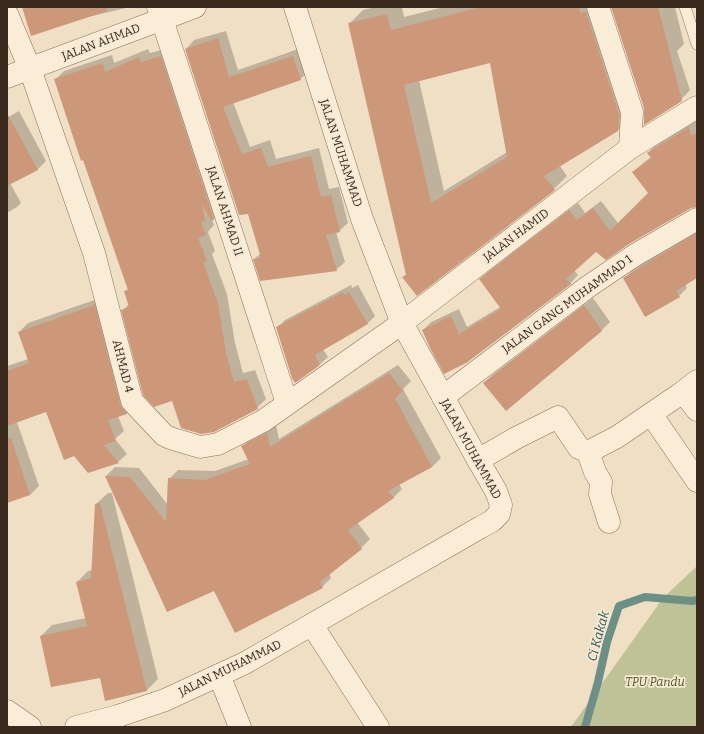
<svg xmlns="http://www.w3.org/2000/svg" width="704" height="734" font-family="Bitter,serif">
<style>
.cemetery{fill:#bfc297}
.shadow{fill:#0003;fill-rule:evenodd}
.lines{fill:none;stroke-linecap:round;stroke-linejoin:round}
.stream{stroke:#6c9085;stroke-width:8}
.building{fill:#cd9779;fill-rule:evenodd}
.service-casing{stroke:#8a705a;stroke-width:12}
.minor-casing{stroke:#8a705a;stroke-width:23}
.service{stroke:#f9edd8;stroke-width:11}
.minor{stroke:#f9edd8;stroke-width:22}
.labels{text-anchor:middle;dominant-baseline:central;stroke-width:3.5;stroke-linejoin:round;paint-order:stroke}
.street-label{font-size:12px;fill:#3a2a1e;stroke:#f6ead4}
.park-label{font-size:12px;font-style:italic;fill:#4d5625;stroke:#f6ead4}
.water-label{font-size:13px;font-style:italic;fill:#2d5954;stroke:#f6ead4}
</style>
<rect width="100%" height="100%" fill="#efdfc4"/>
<path class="cemetery" d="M697,566v161h-126l92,-129z"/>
<g class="shadow">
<path d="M23,7h107l-50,12z"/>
<path d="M376,7h26l2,10 40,-10h158l29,109 -13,14 -58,36 7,10 -13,13 -150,88 3,-3 -57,-251 13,-13zM491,62l16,90 -63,39 -25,-111z"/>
<path d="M612,7h63l9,37 -7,7 13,39 -13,14 -32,4z"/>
<path d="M226,31l12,39 63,-22 8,23 -9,8 -67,23 17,45 20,-7 6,19 43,-11 10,41 10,-2 9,36 -9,8 -3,1 9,30 -9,8 -82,-11 7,-6 -13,-41 -62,-163 8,-9z"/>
<path d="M170,48l53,162 -9,9h-2l2,6 -6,7 7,19 -3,3 15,40 8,49 8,30 12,-3 11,29 -9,9 -134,-98 6,-6 -4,-12 4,-4 -74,-208 9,-9 48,-16 2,8 34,-14 2,4z"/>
<path d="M19,111l27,50 -9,9 -30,-9v-43z"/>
<path d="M697,121v85l-6,1 -95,44 -22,19 4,5 -8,9 -104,79 -43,-33 8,-8 28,-13 8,18 33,-20 -19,-28 8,-8 89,-68 7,10 16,-12 17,22 31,-30 -15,-21 8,-8 9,-7 -3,-4 8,-9 37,-22z"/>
<path d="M10,183l11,20 -4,4 -10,6v-28z"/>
<path d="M697,231v46l-12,7 2,4 -8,8 -54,-18 8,-8 18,-12z"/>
<path d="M351,285l1,3 6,-3 17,31 -8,8 -44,25 5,8 -9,8 -42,-37 8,-8z"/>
<path d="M103,297l32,108 -8,8 -9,3 6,15 -9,8 12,15 -9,8 -72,-51 -29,11 22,64 -9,9 -23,7v-136l21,-7 -9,-27 9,-9z"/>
<path d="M593,298l17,24 -8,8 -95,80 -23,-27 8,-8z"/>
<path d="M398,365l13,16 -8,8 38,69 -9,9 -33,17 3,5 -9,9 -36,24 13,17 -9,9 -32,25 2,5 -9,9 -108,3 -46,21 -62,-135 9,-9 24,1 29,37 1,-26 9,-9 37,1 34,-12 -6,-13 9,-9 24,-12 3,14z"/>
<path d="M108,493h4l46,186 -12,12 -46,-14 -59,-41 11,-11 34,-7 -9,-36 11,-11 4,-1 4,-66z"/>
</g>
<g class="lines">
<path class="stream" d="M585,727l13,-45 9,-40 12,-36 26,-9 47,4 5,-1"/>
</g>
<g class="building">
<path d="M22,7h84l1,4 -76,25z"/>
<path d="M481,7h98l1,6 6,-1 33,102 -1,17 -74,45 11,14 -138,106 -15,-19 4,-2 -58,-252 39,-9 4,16zM490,63l17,94 -76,46 -27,-118z"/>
<path d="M611,7h47l24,94 -38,24v-17z"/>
<path d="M218,38l11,39 64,-21 8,24 -78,27 19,47 19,-6 7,19 43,-11 10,41 10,-2 9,37 -14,3 11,36 -77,10 -7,-22 8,-1 -13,-44 -9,1 -54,-166z"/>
<path d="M161,56l53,164h-3l-9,-16 3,17 -4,1 5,13 -8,3 9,23 -4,1 15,41 8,50 8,29 13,-3 11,30 -44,23 -13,2 -20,-6 -9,-27 -18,6 -11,-12 -22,-85 8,-3 -5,-16 4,-1 -45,-130 -2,1 -27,-82 49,-16 2,9 34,-15 2,5z"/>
<path d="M7,113l31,57 -31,16z"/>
<path d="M689,127l2,8 6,-1v73l-6,1 -62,36 -23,16 -10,-8 -30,27 5,5 -105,79 -22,11 -13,-24 -9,-20 29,-14 8,18 42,-25 -22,-30 90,-69 8,10 16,-12 17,23 38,-38 -16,-21 19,-14 -4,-5z"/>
<path d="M697,233v45l-21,13 4,6 -35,20 -22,-39 19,-12z"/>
<path d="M343,292l1,3 5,-3 19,32 -53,31 5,10 -25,18 -3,-5 -16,-51z"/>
<path d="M95,305l25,99 3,6 4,4 -19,6 8,21 -12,4 15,18 -31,10 -14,-17 -10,4 -18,-48 -39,14v-55l22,-8 -11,-31z"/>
<path d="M584,305l18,26 -96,80 -23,-28z"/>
<path d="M389,373l14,18 -8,7 37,69 -44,24 6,7 -46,32 14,19 -42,33 3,6 -88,45 -21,-42 -47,21 -62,-136 25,1 36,45 2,-44 37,2 45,-16 -9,-18 26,-13 3,14z"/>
<path d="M7,438h4l19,57 -23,8z"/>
<path d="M100,503l47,188 -42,10 -5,-23 -49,9 -11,-51 47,-10 -11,-44 15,-4 4,-74z"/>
</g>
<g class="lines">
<g class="service-casing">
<path id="service" d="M685,7l12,37"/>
</g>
<g class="minor-casing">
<g id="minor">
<path d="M158,7l129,396"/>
<path d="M598,7l34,105 -2,36"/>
<path d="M7,14l23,55 64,184 38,148 32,34 6,3 30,9 18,-3 45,-23 139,-98 228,-175 67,-41"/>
<path d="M7,77l188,-70"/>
<path d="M683,392l14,18"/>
<path d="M443,397l146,-111 46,-31 62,-36"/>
<path d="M651,414l46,67"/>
<path d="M588,452l7,20 6,10 -1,12 9,28"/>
<path d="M478,460l38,-22 42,-21 21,31 9,4 29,-15 66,-45 14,-11"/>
<path d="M312,625l66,102"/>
<path d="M219,675l21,52"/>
<path d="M7,711l23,16"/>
<path d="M76,727l42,-11 47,-16 80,-37 236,-136 11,-6 7,-7 2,-9 -5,-14 -18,-31 -76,-137 -40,-104 -67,-212"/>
</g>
</g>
<use href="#service" class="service"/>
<use href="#minor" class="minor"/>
</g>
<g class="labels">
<g class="street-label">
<text transform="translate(101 42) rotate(-21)">JALAN AHMAD</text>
<text transform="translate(341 153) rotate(72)">JALAN MUHAMMAD</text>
<text transform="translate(225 211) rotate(72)">JALAN AHMAD II</text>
<text transform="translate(516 235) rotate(-37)">JALAN HAMID</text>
<text transform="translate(567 304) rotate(-36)">JALAN GANG MUHAMMAD 1</text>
<text transform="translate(123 366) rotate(76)">AHMAD 4</text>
<text transform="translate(471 449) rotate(61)">JALAN MUHAMMAD</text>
<text transform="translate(230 668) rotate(-26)">JALAN MUHAMMAD</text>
</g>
<g class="park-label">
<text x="655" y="682">TPU Pandu</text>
</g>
<g class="water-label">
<text transform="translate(598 636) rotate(-75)">Ci Kakak</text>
</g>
</g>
<rect width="704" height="734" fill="none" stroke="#3a2a1e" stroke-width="16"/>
</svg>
